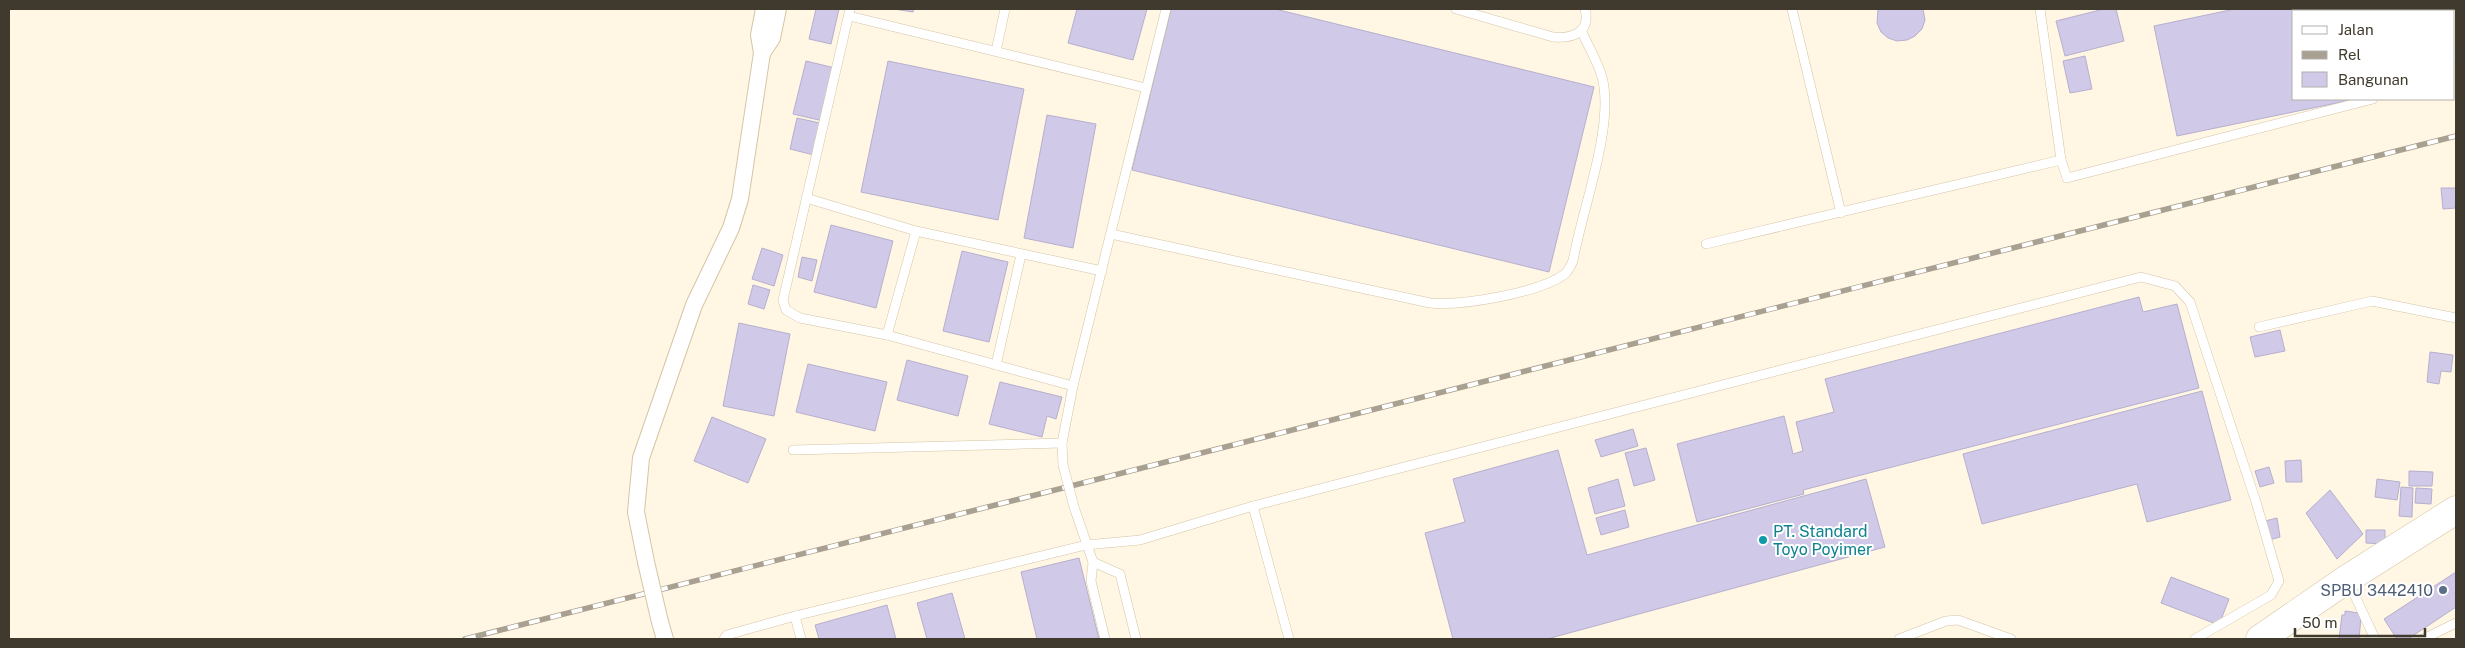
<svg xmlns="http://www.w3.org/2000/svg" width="2465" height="648" font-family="'Public Sans',sans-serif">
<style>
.building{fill:#d0c9e8;stroke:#b6afce}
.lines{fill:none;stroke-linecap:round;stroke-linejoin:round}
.lane-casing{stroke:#d4c5a6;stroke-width:10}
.street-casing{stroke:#d4c5a6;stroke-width:18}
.highway-casing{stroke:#d4c5a6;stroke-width:29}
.lane{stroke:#fff;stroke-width:9}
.street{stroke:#fff;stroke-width:16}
.highway{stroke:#fff;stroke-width:28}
.rail-casing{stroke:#a8a090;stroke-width:5.5}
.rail{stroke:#fff;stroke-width:4;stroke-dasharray:11;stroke-linecap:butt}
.lane-bridge-casing{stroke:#d4c5a6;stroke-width:10;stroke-linecap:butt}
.street-bridge-casing{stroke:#d4c5a6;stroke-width:18;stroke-linecap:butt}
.lane-bridge{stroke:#fff;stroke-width:9}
.street-bridge{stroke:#fff;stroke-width:16}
.culture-dot{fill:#0f9aa8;stroke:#fff;stroke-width:2}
.service-dot{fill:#5c6f8a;stroke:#fff;stroke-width:2}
.labels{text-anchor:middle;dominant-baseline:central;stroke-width:4;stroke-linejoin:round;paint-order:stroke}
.culture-label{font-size:16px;fill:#0d838f;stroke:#fff;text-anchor:start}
.service-label{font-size:16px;fill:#4e5e75;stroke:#fff;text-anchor:end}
</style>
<rect width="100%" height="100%" fill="#fff6e3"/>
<g class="building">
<path d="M816,9h23l-8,35 -22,-5z"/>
<path d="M894,9h20l-1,3z"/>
<path d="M1077,9h70l-14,51 -65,-17z"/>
<path d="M1171,9h104l319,78 -45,185 -417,-102z"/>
<path d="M1878,9h45l2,11 -3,9 -7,7 -8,4 -10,1 -9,-3 -7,-6 -4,-9z"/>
<path d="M2104,9h12l8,32 -59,15 -9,-35z"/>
<path d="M2235,9h138l1,2h-80v88h62l-179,37 -23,-110z"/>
<path d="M2085,56l7,33 -22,4 -7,-32z"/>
<path d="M806,61l29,7 -12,53 -30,-7z"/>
<path d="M888,61l136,28 -26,131 -137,-28z"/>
<path d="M1047,115l49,9 -23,124 -49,-10z"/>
<path d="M797,118l23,5 -6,32 -24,-6z"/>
<path d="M2441,188h15v20l-13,1z"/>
<path d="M831,225l62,16 -17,67 -62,-16z"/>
<path d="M762,248l21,7 -9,31 -22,-7z"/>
<path d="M962,251l46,11 -19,80 -46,-11z"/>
<path d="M802,257l15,3 -5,21 -14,-4z"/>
<path d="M753,285l17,5 -6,19 -16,-5z"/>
<path d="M2139,297l4,15 34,-8 22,84 -396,102 1,4 -107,28 -20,-78 107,-28 9,38 10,-3 -7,-29 38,-10 -9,-33z"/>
<path d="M739,323l51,11 -16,82 -51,-10z"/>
<path d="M2280,330l5,21 -30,6 -5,-20z"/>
<path d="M2430,352l23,3 -2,17 -10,-1 -2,13 -12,-2z"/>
<path d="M907,360l61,16 -10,40 -61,-16z"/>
<path d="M808,364l79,18 -12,49 -79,-19z"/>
<path d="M1000,382l62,15 -6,22 -9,-3 -5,21 -53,-13z"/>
<path d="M2202,391l29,109 -84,22 -10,-38 -155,40 -19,-70z"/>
<path d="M712,417l54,22 -18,44 -54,-22z"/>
<path d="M1633,429l5,17 -37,11 -6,-17z"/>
<path d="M1646,448l9,32 -21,6 -9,-33z"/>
<path d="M1558,450l29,105 279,-76 19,68 -338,92h-94l-28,-106 40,-11 -12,-43z"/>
<path d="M2301,460l1,22h-16l-1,-21z"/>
<path d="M2269,467l5,16 -14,4 -5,-16z"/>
<path d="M2409,471l24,1 -1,14h-23z"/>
<path d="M1618,479l7,27 -30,8 -7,-26z"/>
<path d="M2377,479l23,3 -3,18 -22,-3z"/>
<path d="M2401,487l12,1 -1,29 -13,-1z"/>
<path d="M2416,488l16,1 -1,15 -16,-1z"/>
<path d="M2330,490l33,44 -26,25 -31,-46z"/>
<path d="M1625,510l4,17 -28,8 -5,-17z"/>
<path d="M2277,518l3,19 -11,3 -4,-19z"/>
<path d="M2366,530h19v14l-19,-1z"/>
<path d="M1079,558l20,81h-62l-16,-67z"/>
<path d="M2456,572v35l-48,32h-11l-13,-20z"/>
<path d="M2171,577l58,22 -10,26 -58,-22z"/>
<path d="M952,593l13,46h-38l-10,-36z"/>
<path d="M887,605l9,34h-77l-4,-14z"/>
<path d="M2345,611l14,2v3l2,1 -2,22h-20l3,-24h3z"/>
</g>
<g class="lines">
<g class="lane-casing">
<g id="lane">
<path d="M850,9l-67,291 3,10 14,8 87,17 186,51"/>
<path d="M1456,9l97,28c20,2 38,-5 32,-28"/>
<path d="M1792,9l49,204"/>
<path d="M2040,9l21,151"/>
<path d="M2403,9l2,2"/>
<path d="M849,16l297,72"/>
<path d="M996,51l9,-42"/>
<path d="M2454,57h2"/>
<path d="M806,198l110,33 186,40"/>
<path d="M1111,234l319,69c32,3 109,-10 135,-29 4,-4 6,-9 8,-13 9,-52 42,-135 29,-184 -4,-15 -14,-31 -20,-45"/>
<path d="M1706,244l355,-84 6,18 306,-79"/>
<path d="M2259,327l113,-26 84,17"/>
<path d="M887,335l29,-104"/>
<path d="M996,365l25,-110"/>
<path d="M793,450l269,-7"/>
<path d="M1063,465l-1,-22 11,-57 93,-377"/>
<path d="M1253,506l36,133"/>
<path d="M1074,507l19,55 -2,19 14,58"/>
<path d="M1093,562l27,12 16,65"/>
<path d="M2349,583l26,56"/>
<path d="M795,616l6,23"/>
<path d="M724,639l3,-4 68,-19 291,-71 54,-5 113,-34 888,-229 34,9 15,16 66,200 23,79 -8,14 -76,44"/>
<path d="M1899,639l47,-18 12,-1 53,19"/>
<path d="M2423,639l33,-16"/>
</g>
</g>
<g class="street-casing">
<g id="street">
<path d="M762,53l10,-15 6,-29"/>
<path d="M646,562l-10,-50 5,-54 53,-153 37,-77 9,-29 22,-146 -3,-18 5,-26"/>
<path d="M660,622l5,17"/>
</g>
</g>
<g class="highway-casing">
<path id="highway" d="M2260,639l87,-60 109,-69"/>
</g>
<use href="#lane" class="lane"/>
<use href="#street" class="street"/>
<use href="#highway" class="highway"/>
<g class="rail-casing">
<path id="rail" d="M465,639l1991,-503"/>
</g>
<use href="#rail" class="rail"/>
<g class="lane-bridge-casing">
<path id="lane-bridge" d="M1063,465l11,42"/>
</g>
<g class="street-bridge-casing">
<path id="street-bridge" d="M646,562l14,60"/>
</g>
<use href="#lane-bridge" class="lane-bridge"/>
<use href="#street-bridge" class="street-bridge"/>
</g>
<circle class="culture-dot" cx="1763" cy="540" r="5"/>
<circle class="service-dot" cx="2443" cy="590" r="5"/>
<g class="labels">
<g class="culture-label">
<text x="1773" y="531">PT. Standard<tspan x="1773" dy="18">Toyo Poyimer</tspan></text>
</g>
<g class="service-label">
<text x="2433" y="590">SPBU 3442410</text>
</g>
</g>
<rect width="2465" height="648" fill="none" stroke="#403a2e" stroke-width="20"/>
<rect x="2292" y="10" width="162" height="90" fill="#ffffff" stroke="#b3b0ab"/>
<rect x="2302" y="26" width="25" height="8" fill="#ffffff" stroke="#b3b0ab"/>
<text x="2338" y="35" font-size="15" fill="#403a2e">Jalan</text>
<rect x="2302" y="51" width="25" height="8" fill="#a8a090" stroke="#b3b0ab"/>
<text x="2338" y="60" font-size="15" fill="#403a2e">Rel</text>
<rect x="2302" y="72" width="25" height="15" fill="#d0c9e8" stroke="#b3b0ab"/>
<text x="2338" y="85" font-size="15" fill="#403a2e">Bangunan</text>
<path d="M2295 628v8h130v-8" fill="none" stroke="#403a2e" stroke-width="2.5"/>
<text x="2302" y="628" font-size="15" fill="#403a2e" stroke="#ffffff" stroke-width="4" paint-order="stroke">50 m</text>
</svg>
